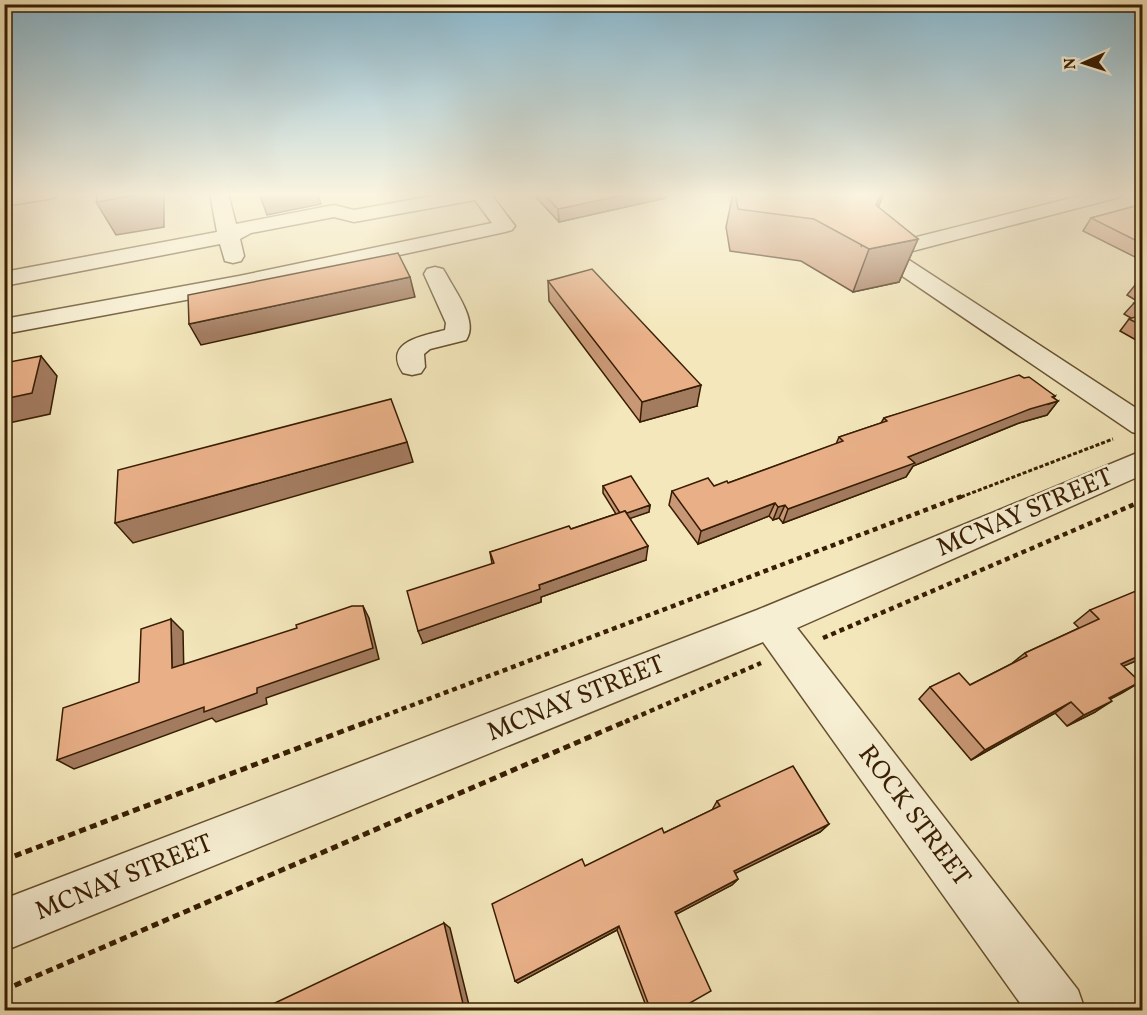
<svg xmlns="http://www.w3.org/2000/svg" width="1147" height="1015" font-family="Vollkorn,serif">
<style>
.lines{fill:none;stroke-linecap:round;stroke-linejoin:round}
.minor-casing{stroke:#675030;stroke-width:3}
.path-far2{stroke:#381d02;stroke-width:3;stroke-dasharray:4 2;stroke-linecap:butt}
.path-far1{stroke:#381d02;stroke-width:4.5;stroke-dasharray:5 4;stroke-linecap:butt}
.path{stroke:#381d02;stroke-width:5;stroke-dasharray:7 4.5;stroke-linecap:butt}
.minor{fill:#f7efd3;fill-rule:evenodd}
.wall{fill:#c89775;stroke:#381d02;stroke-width:1.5}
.shaded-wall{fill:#a37b5f;stroke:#381d02;stroke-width:1.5}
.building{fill:#e9b088;stroke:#381d02;stroke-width:1.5}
.labels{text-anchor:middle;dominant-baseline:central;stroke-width:5;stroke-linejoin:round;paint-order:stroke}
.near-street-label{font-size:26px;fill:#381d02;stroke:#f7efd3}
</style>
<rect width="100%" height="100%" fill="#f3e7bb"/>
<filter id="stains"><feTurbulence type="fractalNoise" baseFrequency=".00333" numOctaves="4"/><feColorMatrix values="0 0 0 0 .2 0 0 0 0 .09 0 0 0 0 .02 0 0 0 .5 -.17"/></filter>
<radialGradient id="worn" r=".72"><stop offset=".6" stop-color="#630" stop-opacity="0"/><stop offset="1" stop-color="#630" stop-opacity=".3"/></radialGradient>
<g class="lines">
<g class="minor-casing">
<g id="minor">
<path d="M13,193h44l-2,4 -7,2 -44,7v-12z"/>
<path d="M210,193h18l8,31 98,-19 20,5 95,-17h41l25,33 -3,4 -7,2 -266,58 -235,44v-15l235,-43 253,-53 -17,-23 -121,22 -20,-5 -83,16 -11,6 4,17 -3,5 -8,2 -8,-2 -5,-17 -216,42v-14l213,-40z"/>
<path d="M1091,193h31l-2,4 -215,56 4,7 233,152v23l-10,-3 -240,-163 -10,-19 3,-5z"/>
<path d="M435,267l8,2 3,5c9,17 33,48 20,66l-36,9 -6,5 1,13 -4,6 -9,2 -9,-2c-21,-32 21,-37 42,-43l1,-7 -22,-49 3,-5z"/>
<path d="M1142,451v24l-345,153 281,362 7,20h-60l-262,-368 -759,309v-52l753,-289z"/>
</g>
</g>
<path class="path-far2" d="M961,497l152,-58"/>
<g class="path-far1">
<path d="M823,638l319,-137"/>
<path d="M368,722l597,-227"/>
<path d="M625,722l136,-59"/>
</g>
<g class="path">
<path d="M4,860l368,-140"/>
<path d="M4,990l625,-270"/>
</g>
<use href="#minor" class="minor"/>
</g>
<g class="wall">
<path d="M532,193h134v5l-107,24z"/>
<path d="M733,193h151l-6,14 40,32 -19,43 -46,10 -52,-31 -71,-10 -4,-24z"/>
<path d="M1143,204v57l-60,-30 8,-13z"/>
<path d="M548,281l149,125 -57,16 -91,-121z"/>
<path d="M1143,282v62l-23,-13 9,-12 2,-1 -7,-4 10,-11 3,-2 -10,-6 9,-11z"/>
<path d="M1024,378l31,18 -1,2 4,3 -11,14 -28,8 -106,43 -7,11 -123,46 -4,-5 -6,2 -4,-4 -71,28 -29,-39 3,-14 42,-5 14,-3 108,-39 3,-7 42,-14 3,-5z"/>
<path d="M603,486l47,19 -1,7 -19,6 16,42 -105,37v5l-118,41 69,-79 -2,-12 81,-23 45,-15 -13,-21z"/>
<path d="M1090,610l53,48 -20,8 17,16 -30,17 -15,13 -28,14 -12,-13 -84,47 -52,-61 11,-12 40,-2 41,-21 14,-11 54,-25 -5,-5z"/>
<path d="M717,801l112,23 -9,8 -85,41 3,6 -6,6 -56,29v97h-28l-31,-81 -99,53 -3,-2 70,-115 79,-33 48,-23z"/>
</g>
<g class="shaded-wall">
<path d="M147,193h17v34l-48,8 -20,-33z"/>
<path d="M259,193h58l4,11 -54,11z"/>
<path d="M633,193h33v5l-107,24 -1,-13z"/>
<path d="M882,193h2l-10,25 -13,29 15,-42z"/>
<path d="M918,239l-19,43 -46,10 16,-43z"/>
<path d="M410,277l5,20 -214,48 -12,-21z"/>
<path d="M41,356l16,20 -7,38 -46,10v-25z"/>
<path d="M701,385l-4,21 -57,16 2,-20z"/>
<path d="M1055,396l-6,8 9,-3 -11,14 -28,8 -106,43 -7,11 -123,46 5,-14 120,-52z"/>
<path d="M407,442l6,20 -280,81 -18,-20z"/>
<path d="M775,503l-6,13 -71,28 3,-13z"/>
<path d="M650,505l-1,7 -29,10 1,-7z"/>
<path d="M785,505l-6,13 -6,2 5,-13z"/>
<path d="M648,546l-2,14 -105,37v5l-118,41 -5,-12 121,-46z"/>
<path d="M363,606l6,12 10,41 -113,39 1,6 -51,18 -4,-4 -138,51 -17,-9z"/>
<path d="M171,619l12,12 1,48 -12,-11z"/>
<path d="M1143,654v4l-40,17 18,-11z"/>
<path d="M1140,682l-18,11 -31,16 18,-11z"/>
<path d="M1112,701l-17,11 -28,14 17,-11z"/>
<path d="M1071,702l-16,11 -84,47 14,-10z"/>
<path d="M829,824l-9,8 -92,45 6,-6z"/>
<path d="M738,879l-6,6 -61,32 4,-5z"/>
<path d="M444,923l6,5 20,81 -2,2h-9z"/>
<path d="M619,926l-2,4 -99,53 -3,-2z"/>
</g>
<g class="building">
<path d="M98,193h49l-51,9z"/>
<path d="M543,193h90l-75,16z"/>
<path d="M735,193h147l-6,12 42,34 -49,10 -55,-30 -76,-10z"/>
<path d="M1143,204v40l-52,-26z"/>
<path d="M398,253l12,24 -221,47 -1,-29z"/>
<path d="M592,269l109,116 -59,17 -94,-121z"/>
<path d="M1143,282v5l-7,-3z"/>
<path d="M1143,299v8l-9,-4z"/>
<path d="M1143,314v12l-14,-7z"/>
<path d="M41,356l-9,37 -28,6v-36z"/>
<path d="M1019,375l5,3 5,-1 26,19 -3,1 6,4 -28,8 -122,48 7,6 -127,46 -3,-4 -7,2 -3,-4 -74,28 -29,-40 36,-13 6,8 13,-5 1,2 115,-42 -4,-4 48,-16 -3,-3z"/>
<path d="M391,399l16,43 -292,81 3,-53z"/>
<path d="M631,476l19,29 -23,8 -2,-2 -5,2 -17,-27z"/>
<path d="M625,511l23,35 -109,39 1,4 -122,42 -11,-40 87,-28 -4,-11 79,-26 2,3z"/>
<path d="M1143,588v66l-22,10 19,18 -31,16 3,3 -28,14 -13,-13 -86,48 -55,-63 29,-14 11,12 57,-29 -2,-3 74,-34 -9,-9z"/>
<path d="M352,606h11l10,42 -116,40v5l-53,19v-5l-147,53 6,-52 76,-26 2,-53 30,-10 1,49 125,-40 -1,-3z"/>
<path d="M793,766l36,58 -95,47 4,8 -63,33 36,79 -35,20h-25l-32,-85 -104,55 -23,-77 90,-45 3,7 77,-38 2,5 56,-27 -3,-5z"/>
<path d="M444,923l20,85 -5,3h-201z"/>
</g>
<linearGradient id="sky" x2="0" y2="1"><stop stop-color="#89b9d0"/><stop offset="0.58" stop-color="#faf4e0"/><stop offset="1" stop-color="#faf4e0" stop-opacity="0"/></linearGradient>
<rect width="1147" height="335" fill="url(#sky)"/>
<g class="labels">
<g class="near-street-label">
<text transform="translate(1025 513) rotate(-23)">MCNAY STREET</text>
<text transform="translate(576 699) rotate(-22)">MCNAY STREET</text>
<text transform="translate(914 816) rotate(53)">ROCK STREET</text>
<text transform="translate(124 878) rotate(-22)">MCNAY STREET</text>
</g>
</g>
<rect width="1147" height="1015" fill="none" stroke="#f3e7bb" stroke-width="24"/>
<rect x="6" y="6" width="1135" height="1003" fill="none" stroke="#381d02" stroke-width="3"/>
<rect x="12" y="12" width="1123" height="991" fill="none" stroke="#381d02" stroke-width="1.5"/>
<g transform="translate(1084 63) rotate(267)" stroke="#f7efd3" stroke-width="4.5" paint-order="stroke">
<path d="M0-4.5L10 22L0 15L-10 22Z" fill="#381d02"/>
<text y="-9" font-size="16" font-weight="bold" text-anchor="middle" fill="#381d02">N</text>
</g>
<rect width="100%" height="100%" filter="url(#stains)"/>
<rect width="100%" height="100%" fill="url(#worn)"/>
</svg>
